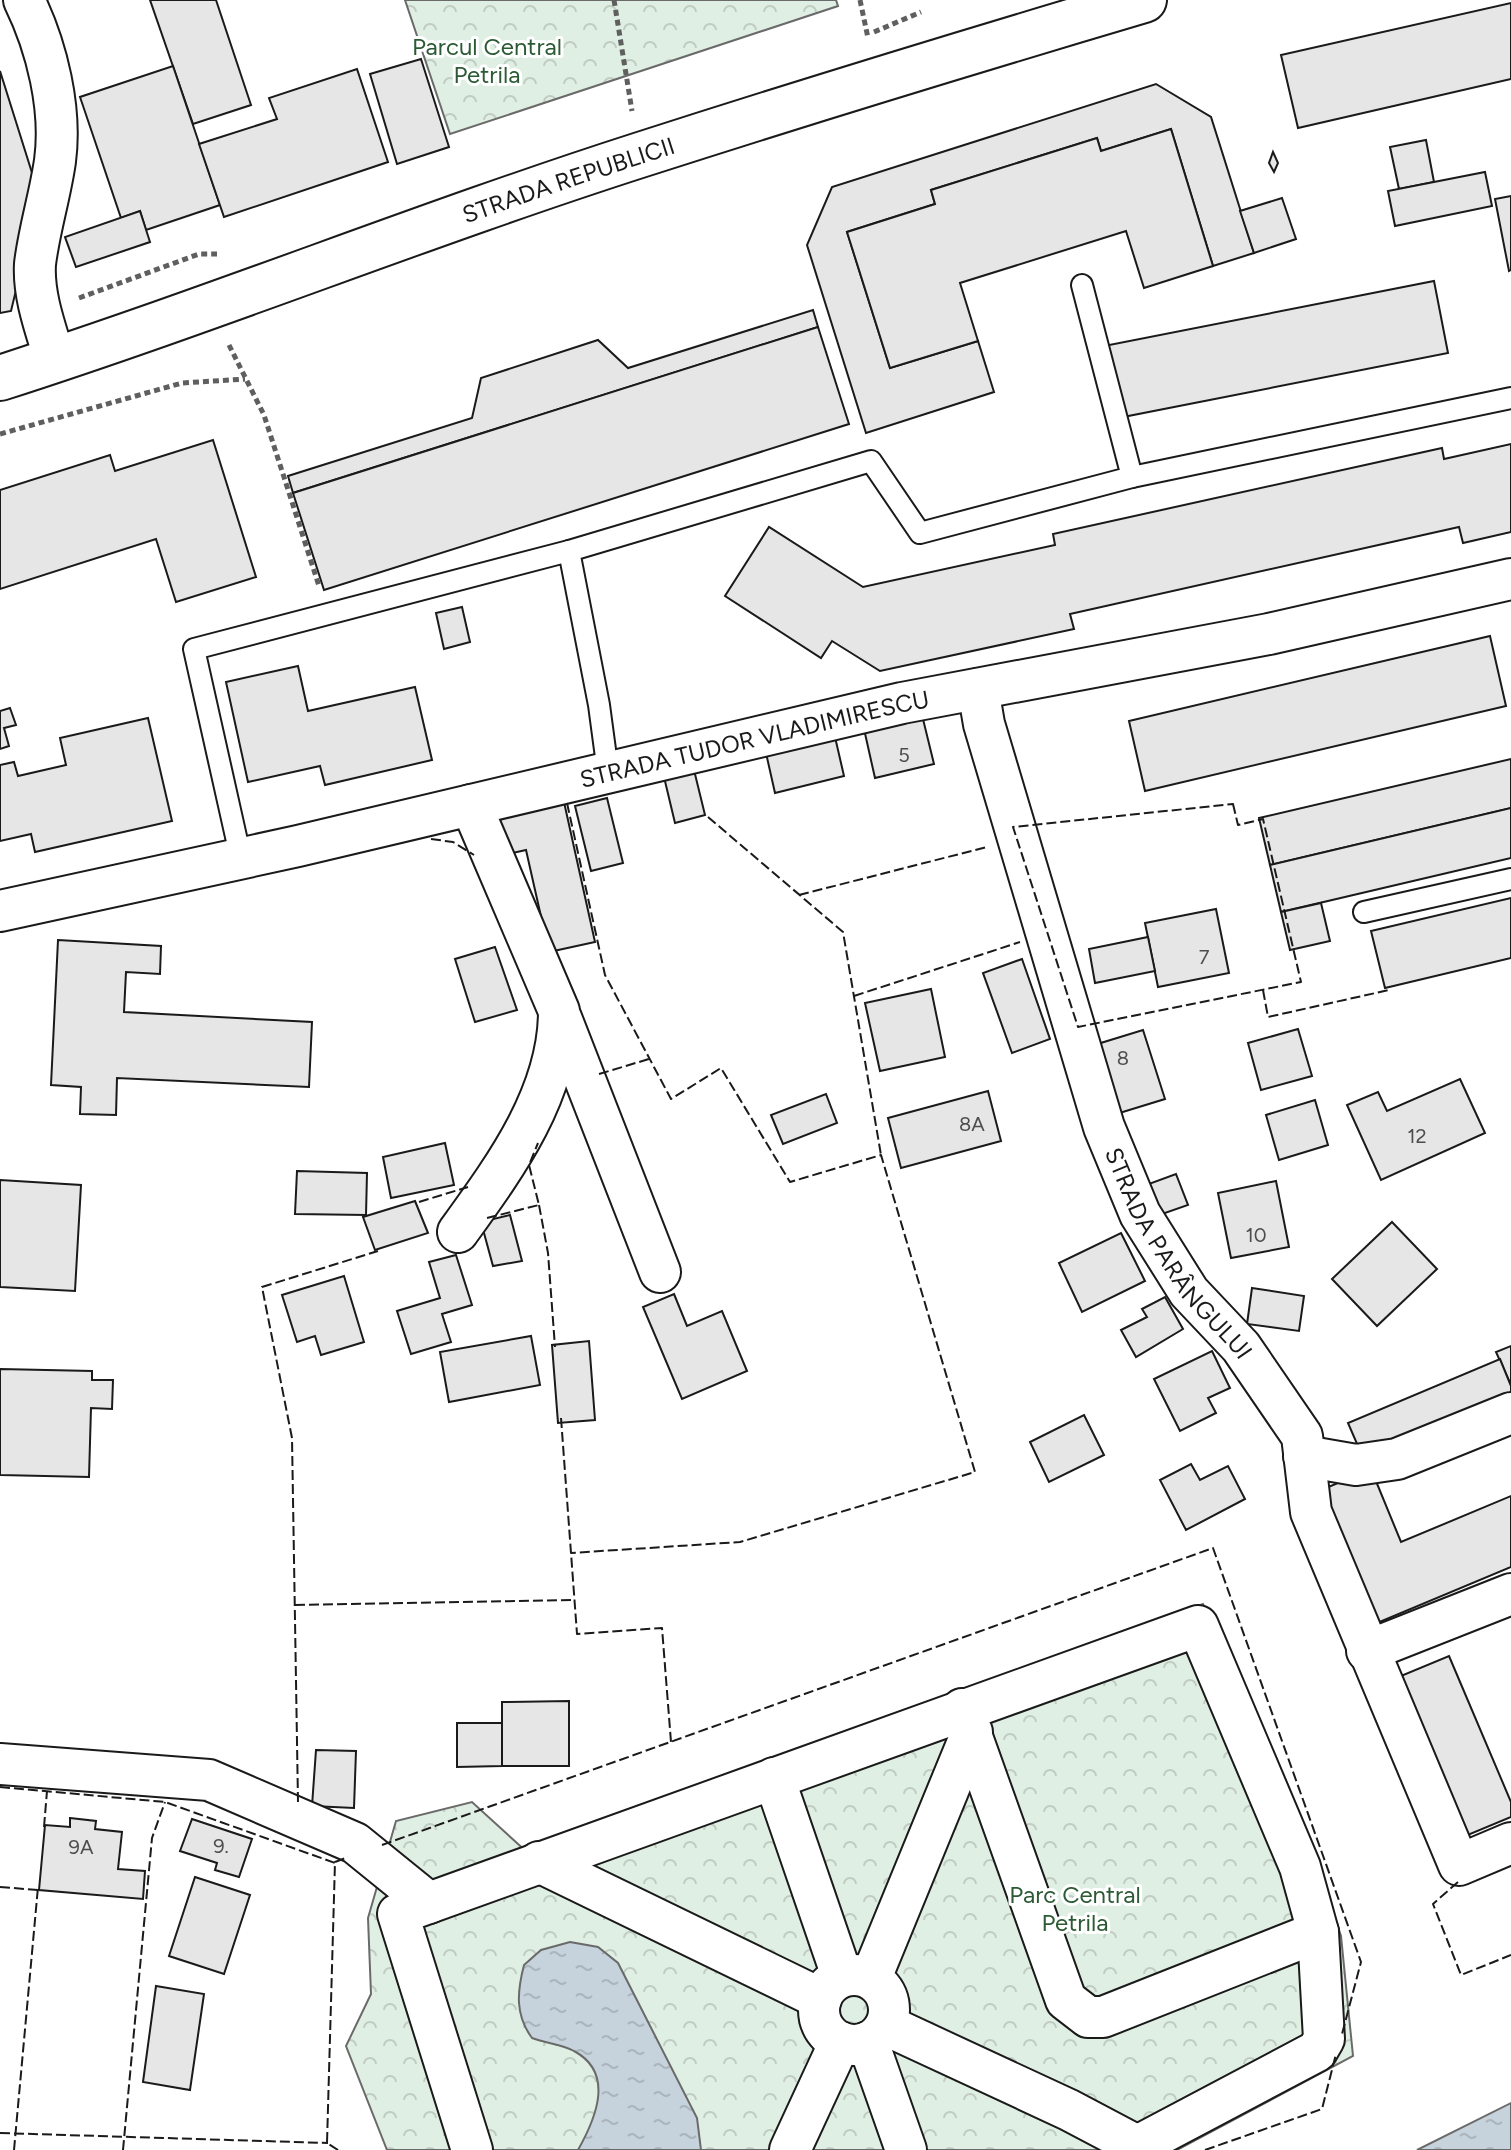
<svg xmlns="http://www.w3.org/2000/svg" width="1511" height="2150" font-family="Figtree,sans-serif">
<style>
.park{fill:url(#park-crowns);stroke:#6a6a6a;stroke-width:2}
.water{fill:url(#water-ripples);stroke:#6a6a6a;stroke-width:2}
.building{fill:#e6e6e6;stroke:#1a1a1a;stroke-width:2}
.lines{fill:none;stroke-linecap:round;stroke-linejoin:round}
.lane-casing{stroke:#1a1a1a;stroke-width:24}
.street-casing{stroke:#1a1a1a;stroke-width:44}
.secondary-casing{stroke:#1a1a1a;stroke-width:48}
.path{stroke:#5f5f5f;stroke-width:5;stroke-dasharray:6 4;stroke-linecap:butt}
.lane{stroke:#fff;stroke-width:20}
.street{stroke:#fff;stroke-width:40}
.secondary{stroke:#fff;stroke-width:44}
.fence{stroke:#1a1a1a;stroke-width:2;stroke-dasharray:10 4;stroke-linecap:butt}
.labels{text-anchor:middle;dominant-baseline:central;stroke-width:6;stroke-linejoin:round;paint-order:stroke}
.number-label{font-size:20px;fill:#4d4d4d}
.park-label{font-size:24px;fill:#2b5a34;stroke:#fff}
.street-label{font-size:24px;fill:#1a1a1a;stroke:#fff}
</style>
<defs>
<pattern id="park-crowns" width="20" height="18" patternUnits="userSpaceOnUse" patternTransform="scale(2)"><rect width="20" height="18" fill="#e0efe3"/><path d="M2 6a3 3 0 1 1 6 0M12 15a3 3 0 1 1 6 0" fill="none" stroke="#c0ccc2"/></pattern>
<pattern id="water-ripples" width="26" height="14" patternUnits="userSpaceOnUse" patternTransform="scale(2)"><rect width="26" height="14" fill="#c6d2dc"/><path d="M2 4q2-2 4 0t4 0M15 11q2-2 4 0t4 0" fill="none" stroke="#aab4bc"/></pattern>
</defs>
<rect width="100%" height="100%" fill="#fff"/>
<g class="park">
<path d="M405,0h431l2,6 -388,128z"/>
<path d="M1203,1604l106,237 32,95 12,120 -176,94h-790l-41,-104 25,-52 -3,-76 28,-97 76,-19 56,51z"/>
</g>
<g class="water">
<path d="M570,1942l28,5 20,16 79,155 4,32h-123c18,-32 37,-77 -4,-99 -12,-7 -30,-8 -42,-13 -17,-23 -15,-46 -8,-73l17,-15z"/>
<path d="M1511,2103v47h-94z"/>
</g>
<g class="building">
<path d="M150,0h66l35,105 -58,19z"/>
<path d="M1511,3v76l-213,49 -17,-73z"/>
<path d="M421,59l28,88 -52,17 -27,-90z"/>
<path d="M173,66l47,139 -74,25 -6,-19 -19,7 -41,-121z"/>
<path d="M357,69l31,93 -164,55 -25,-73 78,-25 -8,-21z"/>
<path d="M0,71l39,124 -28,116 -11,2z"/>
<path d="M1156,84l55,33 43,136 -41,13 -42,-137 -70,22 -4,-13 -166,52 4,14 -88,28 43,136 88,-27 16,51 -128,41 -59,-188 25,-58z"/>
<path d="M1171,129l42,137 -69,22 -18,-57 -166,52 18,58 -88,27 -43,-136 88,-28 -4,-14 166,-52 4,13z"/>
<path d="M1426,140l8,42 -35,7 -9,-42z"/>
<path d="M1273,152l5,11 -4,9 -5,-9z"/>
<path d="M1485,172l7,34 -97,20 -7,-35z"/>
<path d="M1511,196v74l-2,1 -14,-72z"/>
<path d="M1282,198l14,41 -42,14 -14,-42z"/>
<path d="M140,211l10,31 -74,25 -11,-30z"/>
<path d="M1434,281l14,72 -330,65 -14,-72z"/>
<path d="M813,310l5,17 -525,166 -5,-17 184,-58 9,-40 117,-38 30,28z"/>
<path d="M818,327l31,97 -525,166 -31,-97z"/>
<path d="M213,440l43,137 -80,25 -20,-63 -156,50v-99l110,-35 5,16z"/>
<path d="M1511,444v88l-48,11 -4,-16 -389,87 4,15 -194,42 -48,-30 -11,17 -96,-62 44,-69 94,60 192,-42 -2,-11 389,-86 2,11z"/>
<path d="M462,607l8,35 -26,7 -8,-36z"/>
<path d="M1490,636l16,70 -361,85 -16,-70z"/>
<path d="M298,666l10,45 107,-24 17,73 -107,25 -5,-19 -72,16 -22,-100z"/>
<path d="M10,708l6,17 -12,3 5,18 -9,3v-38z"/>
<path d="M922,715l12,49 -59,14 -11,-49z"/>
<path d="M148,718l24,103 -137,31 -4,-18 -31,7v-76l14,-3 4,14 48,-11 -6,-27z"/>
<path d="M835,737l9,39 -69,17 -9,-40z"/>
<path d="M1511,759v49l-241,57 -11,-47z"/>
<path d="M694,770l11,45 -30,8 -11,-46z"/>
<path d="M607,798l16,65 -32,8 -16,-65z"/>
<path d="M564,802l31,140 -46,10 -23,-102 -27,6 -9,-38z"/>
<path d="M1511,808v50l-230,54 -11,-47z"/>
<path d="M1511,898v60l-126,30 -14,-57z"/>
<path d="M1321,903l9,38 -40,9 -9,-38z"/>
<path d="M1216,909l13,64 -71,14 -13,-64z"/>
<path d="M1148,937l7,34 -60,12 -6,-34z"/>
<path d="M58,940l103,6 -1,28 -34,-2 -2,40 188,10 -3,65 -192,-9 -1,37 -36,-1 1,-27 -30,-2z"/>
<path d="M495,947l22,63 -42,12 -20,-63z"/>
<path d="M1022,959l28,80 -38,14 -29,-80z"/>
<path d="M931,989l14,68 -65,14 -15,-68z"/>
<path d="M1298,1029l14,47 -51,14 -13,-47z"/>
<path d="M1143,1030l22,69 -52,16 -22,-69z"/>
<path d="M1460,1079l25,54 -104,47 -34,-75 31,-13 9,19z"/>
<path d="M988,1091l13,50 -100,27 -13,-50z"/>
<path d="M826,1094l11,29 -54,21 -12,-29z"/>
<path d="M1315,1100l13,45 -49,15 -13,-45z"/>
<path d="M445,1143l9,42 -63,13 -8,-41z"/>
<path d="M297,1171l70,2 -1,42 -71,-1z"/>
<path d="M1176,1174l12,31 -43,15 -10,-31z"/>
<path d="M0,1180l81,5 -6,106 -75,-4z"/>
<path d="M1276,1181l13,66 -58,11 -13,-65z"/>
<path d="M415,1201l13,32 -53,17 -12,-33z"/>
<path d="M510,1215l12,46 -29,5 -12,-44z"/>
<path d="M1392,1222l45,47 -60,57 -45,-47z"/>
<path d="M1121,1233l24,48 -63,31 -23,-49z"/>
<path d="M456,1255l16,50 -30,9 9,28 -40,12 -14,-43 43,-13 -11,-36z"/>
<path d="M344,1276l20,66 -43,13 -6,-19 -18,6 -15,-47z"/>
<path d="M1252,1288l52,8 -5,35 -52,-7z"/>
<path d="M674,1294l13,32 35,-15 25,60 -65,28 -39,-92z"/>
<path d="M1165,1297l18,32 -47,28 -15,-27 26,-13 -5,-8z"/>
<path d="M531,1336l9,49 -91,17 -9,-50z"/>
<path d="M589,1341l6,79 -37,3 -6,-78z"/>
<path d="M1511,1346v36l-1,1 -14,-31z"/>
<path d="M1212,1351l18,37 -22,10 8,15 -36,18 -26,-52z"/>
<path d="M1500,1359l11,27v13l-147,61 -16,-37z"/>
<path d="M0,1369l92,2v9h21l-1,29 -21,-1 -2,69 -89,-2z"/>
<path d="M1084,1415l20,40 -55,27 -19,-40z"/>
<path d="M1191,1464l9,16 28,-14 17,33 -59,31 -26,-50z"/>
<path d="M1371,1469l30,73 110,-46v71l-141,59 -56,-133z"/>
<path d="M1449,1656l62,146v15l-48,20 -67,-159z"/>
<path d="M569,1701v65h-67v-64z"/>
<path d="M457,1723h45v43l-45,1z"/>
<path d="M316,1750l40,1 -2,57 -42,-2z"/>
<path d="M70,1818l26,3 -1,8 27,3 -4,37 27,2 -2,28 -104,-9 6,-65 25,2z"/>
<path d="M192,1819l60,20 -13,38 -24,-7 2,-7 -37,-12z"/>
<path d="M195,1877l55,18 -26,79 -55,-18z"/>
<path d="M156,1986l48,8 -14,96 -47,-8z"/>
</g>
<g class="lines">
<g class="lane-casing">
<g id="lane">
<path d="M1132,477l379,-79"/>
<path d="M608,772l-9,-67 -30,-154 302,-90 49,72 212,-56 -50,-192"/>
<path d="M241,859l-47,-210 375,-98"/>
<path d="M1364,912l147,-33"/>
</g>
</g>
<g class="street-casing">
<g id="street">
<path d="M24,0c23,47 38,109 31,161 -5,35 -16,69 -20,103 -2,32 11,66 20,96"/>
<path id="s1" d="M978,689l6,35 120,403 36,87 49,78 52,55 61,89 9,76 148,353 52,-22"/>
<path id="s2" d="M0,911l298,-65 604,-143 367,-69 242,-55"/>
<path d="M561,1018l99,254"/>
<path d="M458,1232c47,-65 101,-138 101,-221l-88,-206"/>
<path d="M1304,1456l52,9 41,-6 114,-46"/>
<path d="M1367,1651l144,-57"/>
<path d="M962,1709l104,291 22,17h15l215,-85"/>
<path d="M0,1764l209,16 146,63 74,60"/>
<path d="M774,1778l68,198"/>
<path d="M539,1862l282,137"/>
<circle cx="854" cy="2010" r="35"/>
<path d="M871,1978l101,-246"/>
<path d="M886,2025l183,85 70,37"/>
<path d="M868,2042l38,108"/>
<path d="M472,2150l-74,-236 800,-288 102,241 18,65 6,107 -7,12 -187,99"/>
<path d="M790,2150l50,-108"/>
</g>
</g>
<g class="secondary-casing">
<g id="secondary">
<path id="s3" d="M0,378c215,-69 425,-154 640,-223 168,-54 335,-105 504,-155"/>
</g>
</g>
<g class="path">
<path d="M614,0l18,111"/>
<path d="M860,0l8,38"/>
<path d="M874,32l47,-20"/>
<path d="M79,298l120,-44h18"/>
<path d="M229,345l35,70 55,171"/>
<path d="M0,434l182,-51 63,-4"/>
</g>
<use href="#lane" class="lane"/>
<use href="#street" class="street"/>
<use href="#secondary" class="secondary"/>
<g class="fence">
<path d="M567,803l38,172 66,124 50,-31 69,114 91,-27 94,317 -235,70 -169,11"/>
<path d="M1233,804l5,21 25,-6 38,163 -223,45 -65,-200z"/>
<path d="M708,817l135,115 38,223"/>
<path d="M431,839l22,3 21,13"/>
<path d="M799,895l188,-48"/>
<path d="M1263,990l5,27 121,-27"/>
<path d="M854,996l166,-54"/>
<path d="M599,1074l50,-15"/>
<path d="M419,1202l49,-15"/>
<path d="M539,1205l9,48 7,94"/>
<path d="M487,1218l52,-13 -10,-40 9,-22"/>
<path d="M561,1418l16,216 85,-6 9,114"/>
<path d="M295,1605l279,-5"/>
<path d="M0,1787l165,15 170,61"/>
<path d="M298,1802l-6,-364 -30,-151 116,-36"/>
<path d="M44,1827l3,-36"/>
<path d="M382,1845l831,-297 148,414 -19,72"/>
<path d="M1458,1882l-25,22 28,71 50,-20"/>
<path d="M0,1887l38,3"/>
<path d="M0,2133l328,10"/>
<path d="M14,2150l24,-263"/>
<path d="M123,2150l29,-312 13,-36"/>
<path d="M338,2150l-11,-7 8,-281 13,-5"/>
<path d="M1205,2150l117,-41 14,-55"/>
</g>
</g>
<g class="labels">
<g class="number-label">
<text x="904" y="755">5</text>
<text x="1204" y="957">7</text>
<text x="1123" y="1058">8</text>
<text x="972" y="1124">8A</text>
<text x="1417" y="1136">12</text>
<text x="1256" y="1235">10</text>
<text x="221" y="1846">9.</text>
<text x="81" y="1847">9A</text>
</g>
<g class="park-label">
<text x="487" y="46">Parcul Central<tspan x="487" dy="28">Petrila</tspan></text>
<text x="1075" y="1894">Parc Central<tspan x="1075" dy="28">Petrila</tspan></text>
</g>
<g class="street-label">
<text stroke="none"><textPath href="#s3" startOffset="602">STRADA REPUBLICII</textPath></text>
<text stroke="none"><textPath href="#s2" startOffset="774">STRADA TUDOR VLADIMIRESCU</textPath></text>
<text stroke="none"><textPath href="#s1" startOffset="604">STRADA PARÂNGULUI</textPath></text>
</g>
</g>
</svg>
